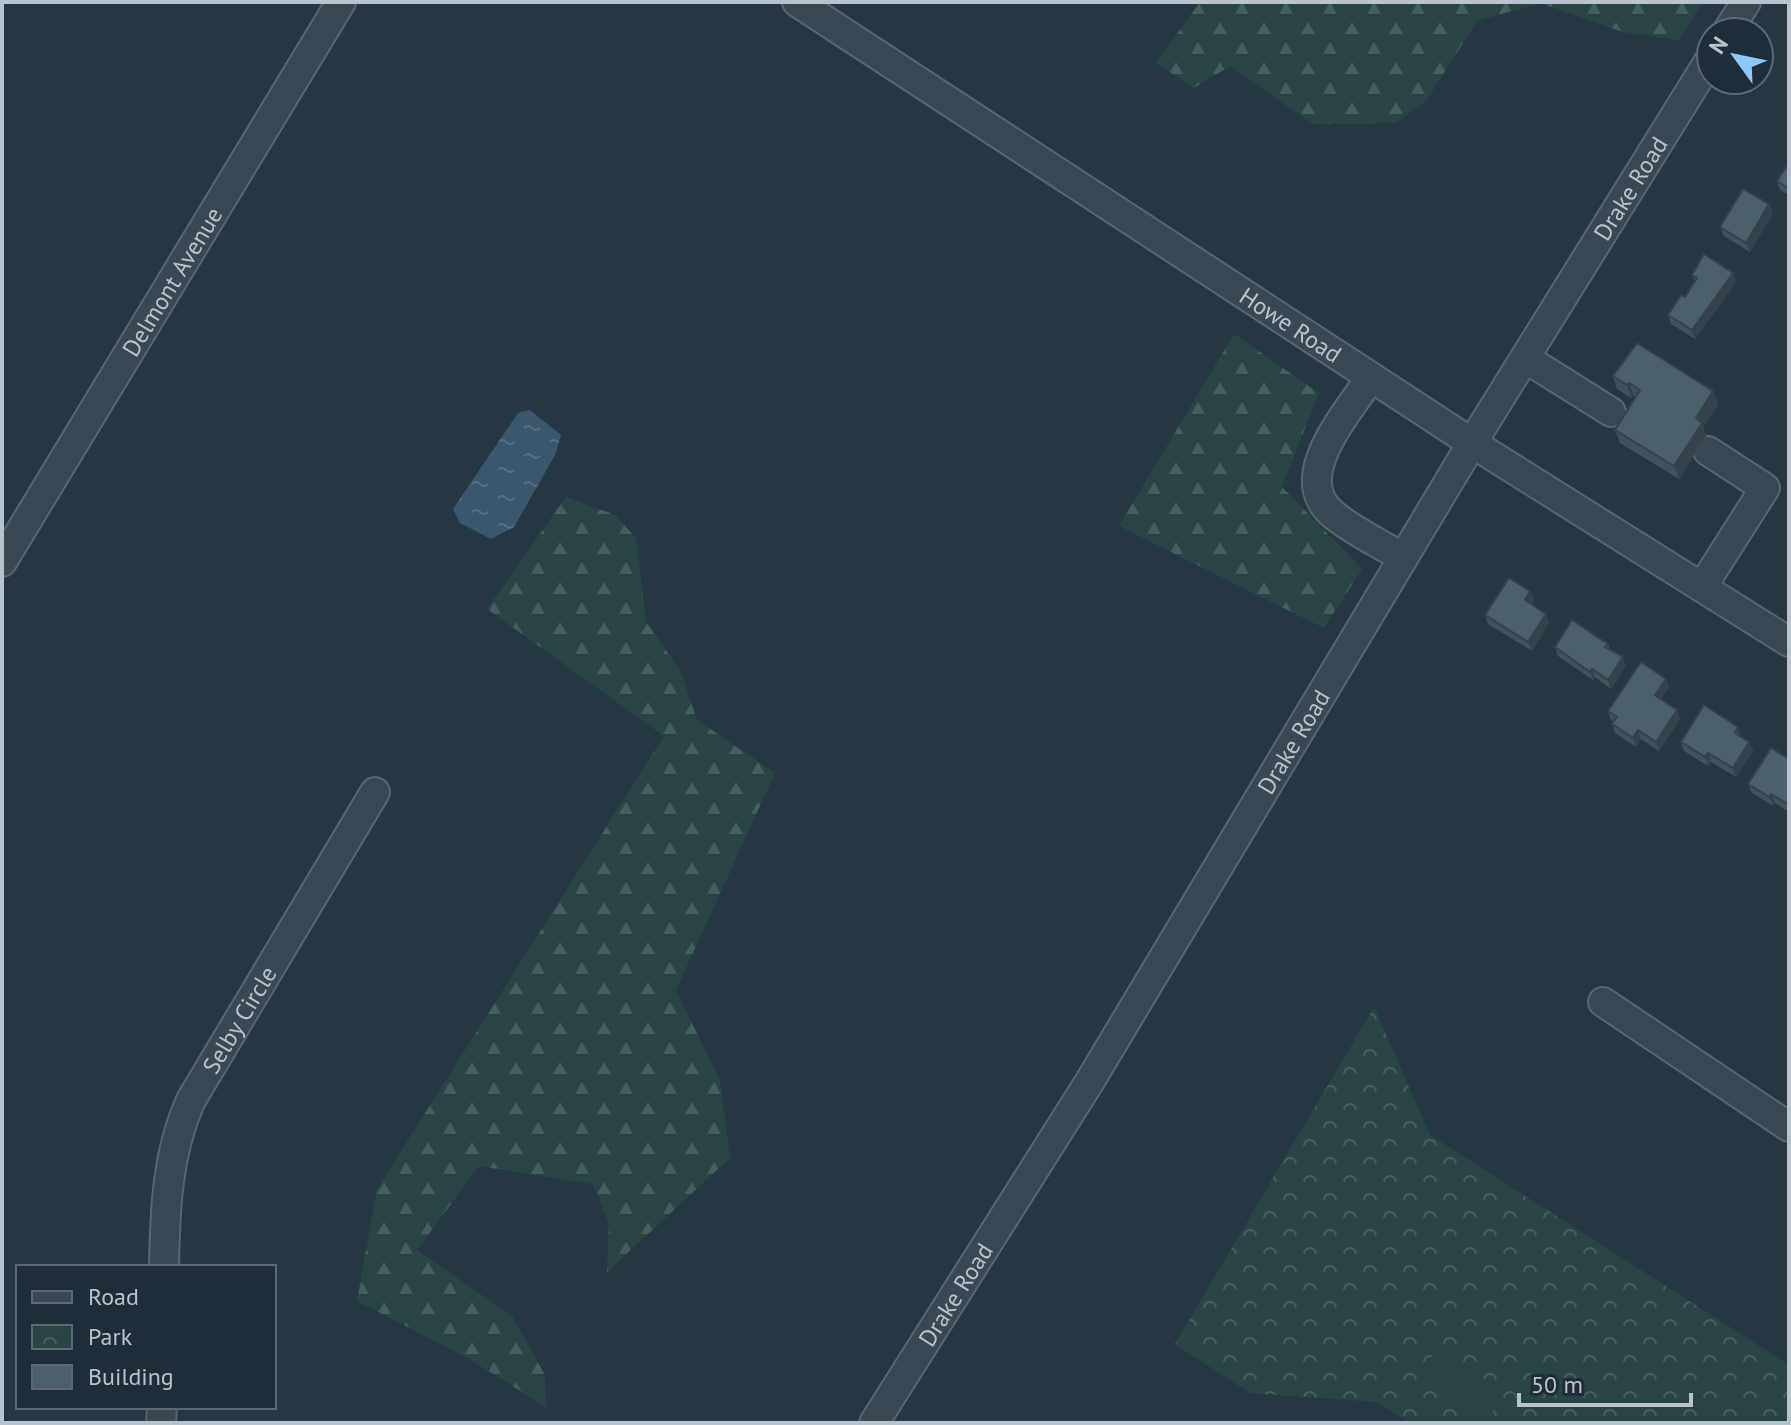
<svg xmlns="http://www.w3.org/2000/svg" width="1791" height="1425" font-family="'PT Sans',sans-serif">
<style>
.forest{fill:url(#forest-firs)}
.park{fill:url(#park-crowns)}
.pitch{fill:#284544}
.water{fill:url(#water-ripples)}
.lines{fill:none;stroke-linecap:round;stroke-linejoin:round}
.minor-casing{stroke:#596671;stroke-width:32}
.minor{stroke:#3a4854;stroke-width:28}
.wall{fill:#41525d}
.shaded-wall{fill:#35424c}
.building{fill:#4c5f6c;stroke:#35424c;stroke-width:2}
.labels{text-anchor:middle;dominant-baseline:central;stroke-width:6;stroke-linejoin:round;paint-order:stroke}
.street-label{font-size:24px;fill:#b8c3cd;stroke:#1f2d39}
</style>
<defs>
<pattern id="forest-firs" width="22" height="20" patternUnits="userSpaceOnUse" patternTransform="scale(2)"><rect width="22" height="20" fill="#284544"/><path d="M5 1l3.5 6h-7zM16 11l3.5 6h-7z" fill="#455e5e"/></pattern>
<pattern id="park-crowns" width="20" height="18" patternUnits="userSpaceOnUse" patternTransform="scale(2)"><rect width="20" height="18" fill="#284544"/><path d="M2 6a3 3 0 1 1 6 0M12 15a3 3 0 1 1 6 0" fill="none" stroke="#455e5e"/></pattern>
<pattern id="water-ripples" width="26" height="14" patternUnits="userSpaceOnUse" patternTransform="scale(2)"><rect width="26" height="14" fill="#3b576d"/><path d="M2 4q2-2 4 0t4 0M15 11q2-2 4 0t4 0" fill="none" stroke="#556e81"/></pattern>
</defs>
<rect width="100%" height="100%" fill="#263744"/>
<g class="forest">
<path d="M1200,2h501l1,1 -23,37 -56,-8 -83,-29 -63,18 -51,80 -30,22 -83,1 -83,-58 -36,22 -38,-25z"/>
<path d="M1234,334l85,59 -37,94 80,82 -38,59 -205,-102z"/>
<path d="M566,497l49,18 21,23 10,84 34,48 17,50 78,53 -99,217 44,91 10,77 -123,114 2,-49 -16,-39 -114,-18 -62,84 95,66 33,59 1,32 -80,-50 -109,-56 20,-112 287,-453 -177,-127z"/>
</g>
<path class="park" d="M1374,1007l56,128 359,230v58h-379l-33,-21 -127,-9 -75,-49z"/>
<path class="pitch" d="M1436,1350l69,42 -20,31 -69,-42z"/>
<path class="water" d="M530,410l31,25 -6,20 -41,72 -23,12 -31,-16 -7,-14 65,-96z"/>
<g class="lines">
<g class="minor-casing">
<g id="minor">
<path id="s1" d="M797,2l675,441 317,199"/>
<path d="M1727,32l19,-30"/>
<path d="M1525,358l86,54"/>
<path d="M1371,377c-24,37 -84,102 -36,139 20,16 46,28 68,42"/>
<path id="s2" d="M2,562l339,-560"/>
<path d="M1702,587l63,-99 -57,-37"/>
<path d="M1603,1002l186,125"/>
<path id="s3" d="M164,1267c1,-57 3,-114 27,-167l184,-308"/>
<path d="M161,1423l1,-16"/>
<path id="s4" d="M874,1423l216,-342 382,-638 239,-385"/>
</g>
</g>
<use href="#minor" class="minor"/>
</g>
<g class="wall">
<path d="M1789,169v26l-9,-5 -3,-9z"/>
<path d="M1769,204l4,9 -23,39 -26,-16 -4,-9z"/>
<path d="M1733,273l3,9 -41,57 -24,-15 -3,-9 17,-18 10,-15 -3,-7z"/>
<path d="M1613,376l100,15 5,13 -15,23 3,9 -27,43 -59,-36 -5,-13 20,-33 -1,-1 -3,2 -14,-9z"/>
<path d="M1530,591l4,9 -3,4 15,10 3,9 -17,28 -44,-27 -3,-9z"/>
<path d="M1608,644l2,5 16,17 -15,23 -16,-12 -2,3 -35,-24 -3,-9z"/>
<path d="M1666,679l3,9 -8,11 19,20 -21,32 -18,-12 -5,8 -21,-14 -3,-9 1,-3 -2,-1 -3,-9z"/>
<path d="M1741,735v2l8,5 4,9 -17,26 -25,-15 -3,4 -24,-15 -3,-9z"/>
<path d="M1789,759v53l-14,-9 -2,3 -21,-13 -4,-9z"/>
</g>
<g class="shaded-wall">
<path d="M1769,204l4,9 -23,39 -4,-9z"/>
<path d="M1733,273l3,9 -41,57 -3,-9z"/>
<path d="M1629,383l5,13 -3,2 -4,-13z"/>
<path d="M1713,391l5,13 -15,23 3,9 -27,43 -5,-13 22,-48z"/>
<path d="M1530,591l4,9 -6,9 -3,-9z"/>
<path d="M1546,614l3,9 -17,28 -4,-9z"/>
<path d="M1623,657l3,9 -15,23 -3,-9z"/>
<path d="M1592,669l3,8 -2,3 -3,-8z"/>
<path d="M1666,679l3,9 -11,16 -3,-9z"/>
<path d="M1677,710l3,9 -21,32 -3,-9z"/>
<path d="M1738,727l3,8 -3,7 -3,-9z"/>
<path d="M1638,730l3,9 -5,8 -3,-9z"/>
<path d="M1749,742l4,9 -17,26 -3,-9z"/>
<path d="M1708,753l3,9 -3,4 -3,-9z"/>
<path d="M1771,794l4,9 -2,3 -4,-9z"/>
</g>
<g class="building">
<path d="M1786,167l3,2v20l-12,-8z"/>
<path d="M1743,189l26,15 -23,39 -26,-16z"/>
<path d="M1704,254l29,19 -41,57 -24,-15 13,-20 4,2 12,-19 -5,-3z"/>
<path d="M1637,343l76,48 -17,27 6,5 -28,43 -59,-36 25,-40 -11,-7 -2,2 -14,-9z"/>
<path d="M1509,578l21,13 -5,9 21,14 -18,28 -43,-27z"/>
<path d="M1572,620l36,24 -3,3 18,10 -15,23 -16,-11 -2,3 -35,-25z"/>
<path d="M1641,662l25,17 -11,16 22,15 -21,32 -18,-12 -5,8 -21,-14 5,-7 -9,-6z"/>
<path d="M1704,705l34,22 -3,6 14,9 -16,26 -25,-15 -3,4 -24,-15z"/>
<path d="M1771,748l18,11v46l-18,-11 -2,3 -21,-13z"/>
</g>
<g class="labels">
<g class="street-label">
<text stroke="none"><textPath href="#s4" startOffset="1448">Drake Road</textPath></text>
<text stroke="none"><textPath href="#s2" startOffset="328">Delmont Avenue</textPath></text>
<text stroke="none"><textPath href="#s1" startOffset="590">Howe Road</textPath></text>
<text stroke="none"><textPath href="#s4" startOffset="800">Drake Road</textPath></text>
<text stroke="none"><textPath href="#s3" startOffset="264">Selby Circle</textPath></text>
<text stroke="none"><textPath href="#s4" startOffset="152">Drake Road</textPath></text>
</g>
</g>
<rect width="1791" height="1425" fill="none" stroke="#b8c3cd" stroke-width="8"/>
<rect x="16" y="1265" width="260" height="144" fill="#1f2d39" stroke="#5c6974" stroke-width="2"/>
<rect x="32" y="1291" width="40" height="12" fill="#3a4854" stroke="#5c6974" stroke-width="2"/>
<text x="88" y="1305" font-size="24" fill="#b8c3cd">Road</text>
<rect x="32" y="1325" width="40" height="24" fill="url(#park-crowns)" stroke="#5c6974" stroke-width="2"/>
<text x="88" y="1345" font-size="24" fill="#b8c3cd">Park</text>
<rect x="32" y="1365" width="40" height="24" fill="#4c5f6c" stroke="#5c6974" stroke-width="2"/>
<text x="88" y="1385" font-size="24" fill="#b8c3cd">Building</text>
<g transform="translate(1735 56) rotate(303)"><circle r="38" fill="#1f2d39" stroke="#5c6974" stroke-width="2"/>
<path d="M0-6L14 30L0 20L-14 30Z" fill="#8ec7fc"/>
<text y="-12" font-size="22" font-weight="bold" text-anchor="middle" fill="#b8c3cd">N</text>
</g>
<path d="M1519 1393v12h172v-12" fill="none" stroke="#b8c3cd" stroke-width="4"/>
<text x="1531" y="1393" font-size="24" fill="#b8c3cd" stroke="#1f2d39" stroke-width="6" paint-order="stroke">50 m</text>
</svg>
